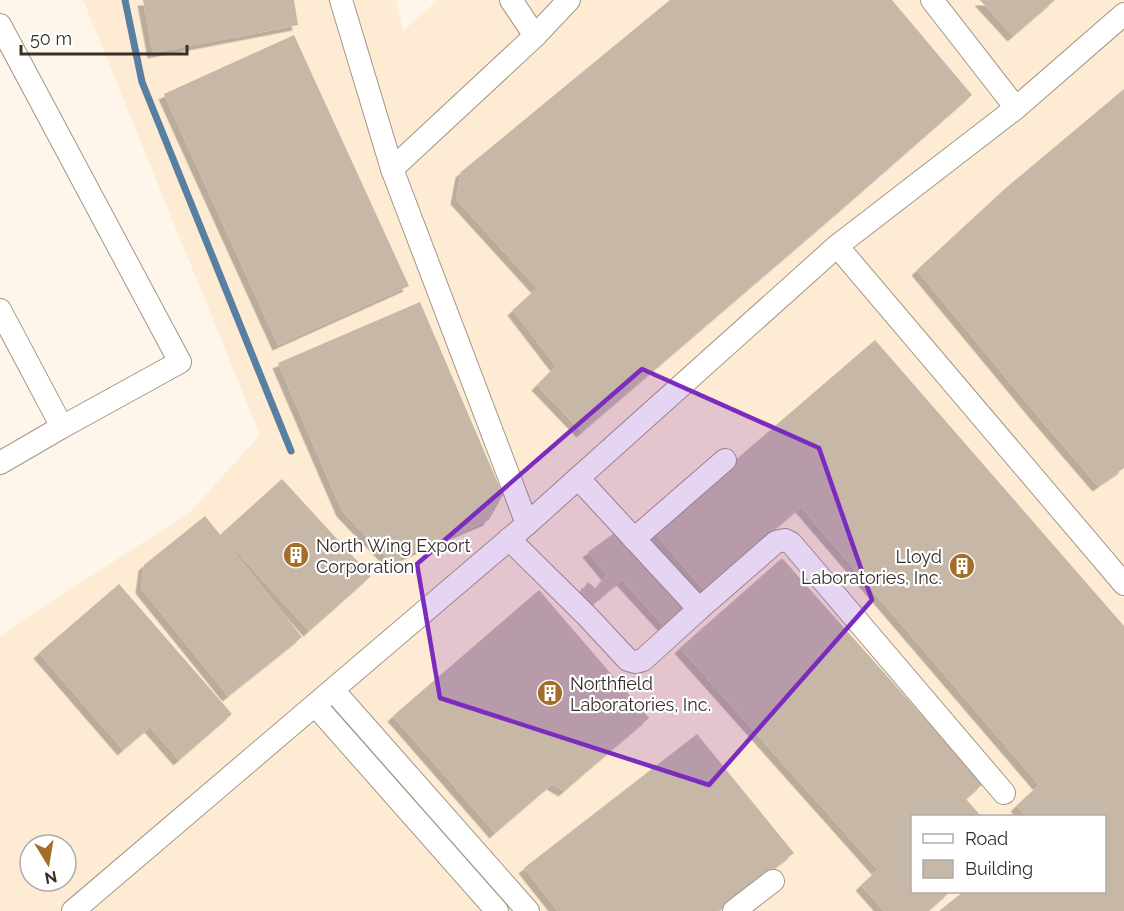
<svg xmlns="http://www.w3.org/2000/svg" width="1124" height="911" font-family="Raleway,sans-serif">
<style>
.built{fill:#feebd3;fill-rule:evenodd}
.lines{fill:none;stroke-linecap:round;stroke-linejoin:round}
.stream{stroke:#567fa2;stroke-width:7}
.building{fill:#c7b7a7;filter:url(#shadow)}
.minor-casing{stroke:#a39786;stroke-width:24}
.minor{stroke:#fff;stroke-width:22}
.marked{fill:#7b2cbf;fill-opacity:0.2;stroke:#7b2cbf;stroke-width:4.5;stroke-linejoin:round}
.labels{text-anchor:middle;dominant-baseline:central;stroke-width:4.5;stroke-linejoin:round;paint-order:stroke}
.poi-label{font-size:18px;fill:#342f28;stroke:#fff;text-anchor:start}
</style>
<defs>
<filter id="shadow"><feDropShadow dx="-5.5" dy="5.5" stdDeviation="0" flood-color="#0004"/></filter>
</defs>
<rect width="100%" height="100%" fill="#fef6eb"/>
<path class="built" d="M83,0h313l7,31 35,-31h686v911h-1124v-274l34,-24 156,-101 70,-77zM912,816h192v76h-192zM30,845h36v36h-36z"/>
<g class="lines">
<path class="stream" d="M125,0l17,82 149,369"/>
</g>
<g class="building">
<path d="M143,0h151l4,25 -145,28z"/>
<path d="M670,0h222l80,95 -129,113 -261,224 -45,-47 19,-19 -43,-56 24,-22 -81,-89 5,-27z"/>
<path d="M980,0h75l-42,36z"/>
<path d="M294,35l115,251 -131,59 -114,-251z"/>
<path d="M1124,89v379l-26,18 -61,-71 -120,-145 90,-83z"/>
<path d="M420,302l83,193 -14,25 -98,42 -49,-51 -64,-148z"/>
<path d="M875,340l249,286v285h-185l24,-19h141v-76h-78l-10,-10 23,-21 -238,-278 -97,83 -51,-59z"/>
<path d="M282,479l89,97 -62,55 -88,-97z"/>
<path d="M205,516l97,121 -74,59 -87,-108 3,-23z"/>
<path d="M617,531l68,81 -21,14 -42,-46 -29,24 -13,-10 8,-12 8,7 11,-14 -19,-23z"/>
<path d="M782,558l201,226 -17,15 15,17h-69v75l38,1 -22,19h-44l-23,-26 17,-15 -198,-222z"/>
<path d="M119,584l113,130 -53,46 -29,-33 -27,23 -84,-97z"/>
<path d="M539,590l110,128 -85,73 -12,-7 -57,49 -102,-117z"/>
<path d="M697,734l97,119 -76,58h-160l-34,-43z"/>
</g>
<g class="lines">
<g class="minor-casing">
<g id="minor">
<path d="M341,0l51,169 135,355"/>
<path d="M511,0l24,36"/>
<path d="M932,0l84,108"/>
<path d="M0,25l180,337 -118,65 -62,36"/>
<path d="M392,169l143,-133 34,-36"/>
<path d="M837,246l287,338"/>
<path d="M0,310l62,117"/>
<path d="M578,478l121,131"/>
<path d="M509,539l78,77 41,44 7,2 8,-2 56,-51 77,-67 9,-2 6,3 213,250"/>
<path d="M634,539l91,-79"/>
<path d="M333,690l195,221"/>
<path d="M315,705l182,206"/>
<path d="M73,911l454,-387 310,-278 179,-138 108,-94"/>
<path d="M734,911l39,-30"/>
</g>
</g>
<use href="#minor" class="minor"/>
</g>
<path class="marked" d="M642,369l177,79 53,152 -163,185 -269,-87 -23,-134z"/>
<defs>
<g id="building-disc" transform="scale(1.35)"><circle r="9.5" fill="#a36f28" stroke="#fff"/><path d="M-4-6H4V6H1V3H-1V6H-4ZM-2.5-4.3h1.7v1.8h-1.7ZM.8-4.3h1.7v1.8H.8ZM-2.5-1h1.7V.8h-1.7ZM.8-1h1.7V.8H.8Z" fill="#fff"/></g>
</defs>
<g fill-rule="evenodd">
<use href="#building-disc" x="296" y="555"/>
<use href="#building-disc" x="962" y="566"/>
<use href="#building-disc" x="550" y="693"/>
</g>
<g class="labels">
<g class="poi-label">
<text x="316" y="545">North Wing Export<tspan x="316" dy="21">Corporation</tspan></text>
<text x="942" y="556" text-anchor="end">Lloyd<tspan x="942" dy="21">Laboratories, Inc.</tspan></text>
<text x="570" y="683">Northfield<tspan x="570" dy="21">Laboratories, Inc.</tspan></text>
</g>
</g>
<rect x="911" y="815" width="195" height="78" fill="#ffffff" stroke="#aeaca9" stroke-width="1.5"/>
<rect x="923" y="834" width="30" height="9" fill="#ffffff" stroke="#aeaca9" stroke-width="1.5"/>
<text x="965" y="845" font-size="18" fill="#342f28">Road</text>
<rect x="923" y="860" width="30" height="18" fill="#c7b7a7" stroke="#aeaca9" stroke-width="1.5"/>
<text x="965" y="875" font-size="18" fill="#342f28">Building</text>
<g transform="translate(48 863) rotate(169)"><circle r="28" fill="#ffffff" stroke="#aeaca9" stroke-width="1.5"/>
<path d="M0-4.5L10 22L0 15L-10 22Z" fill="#a36f28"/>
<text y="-9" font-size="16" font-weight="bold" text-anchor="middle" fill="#342f28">N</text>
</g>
<path d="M21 45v9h166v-9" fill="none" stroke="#342f28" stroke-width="3"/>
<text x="30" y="45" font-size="18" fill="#342f28" stroke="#ffffff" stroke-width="4.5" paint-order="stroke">50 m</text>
</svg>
